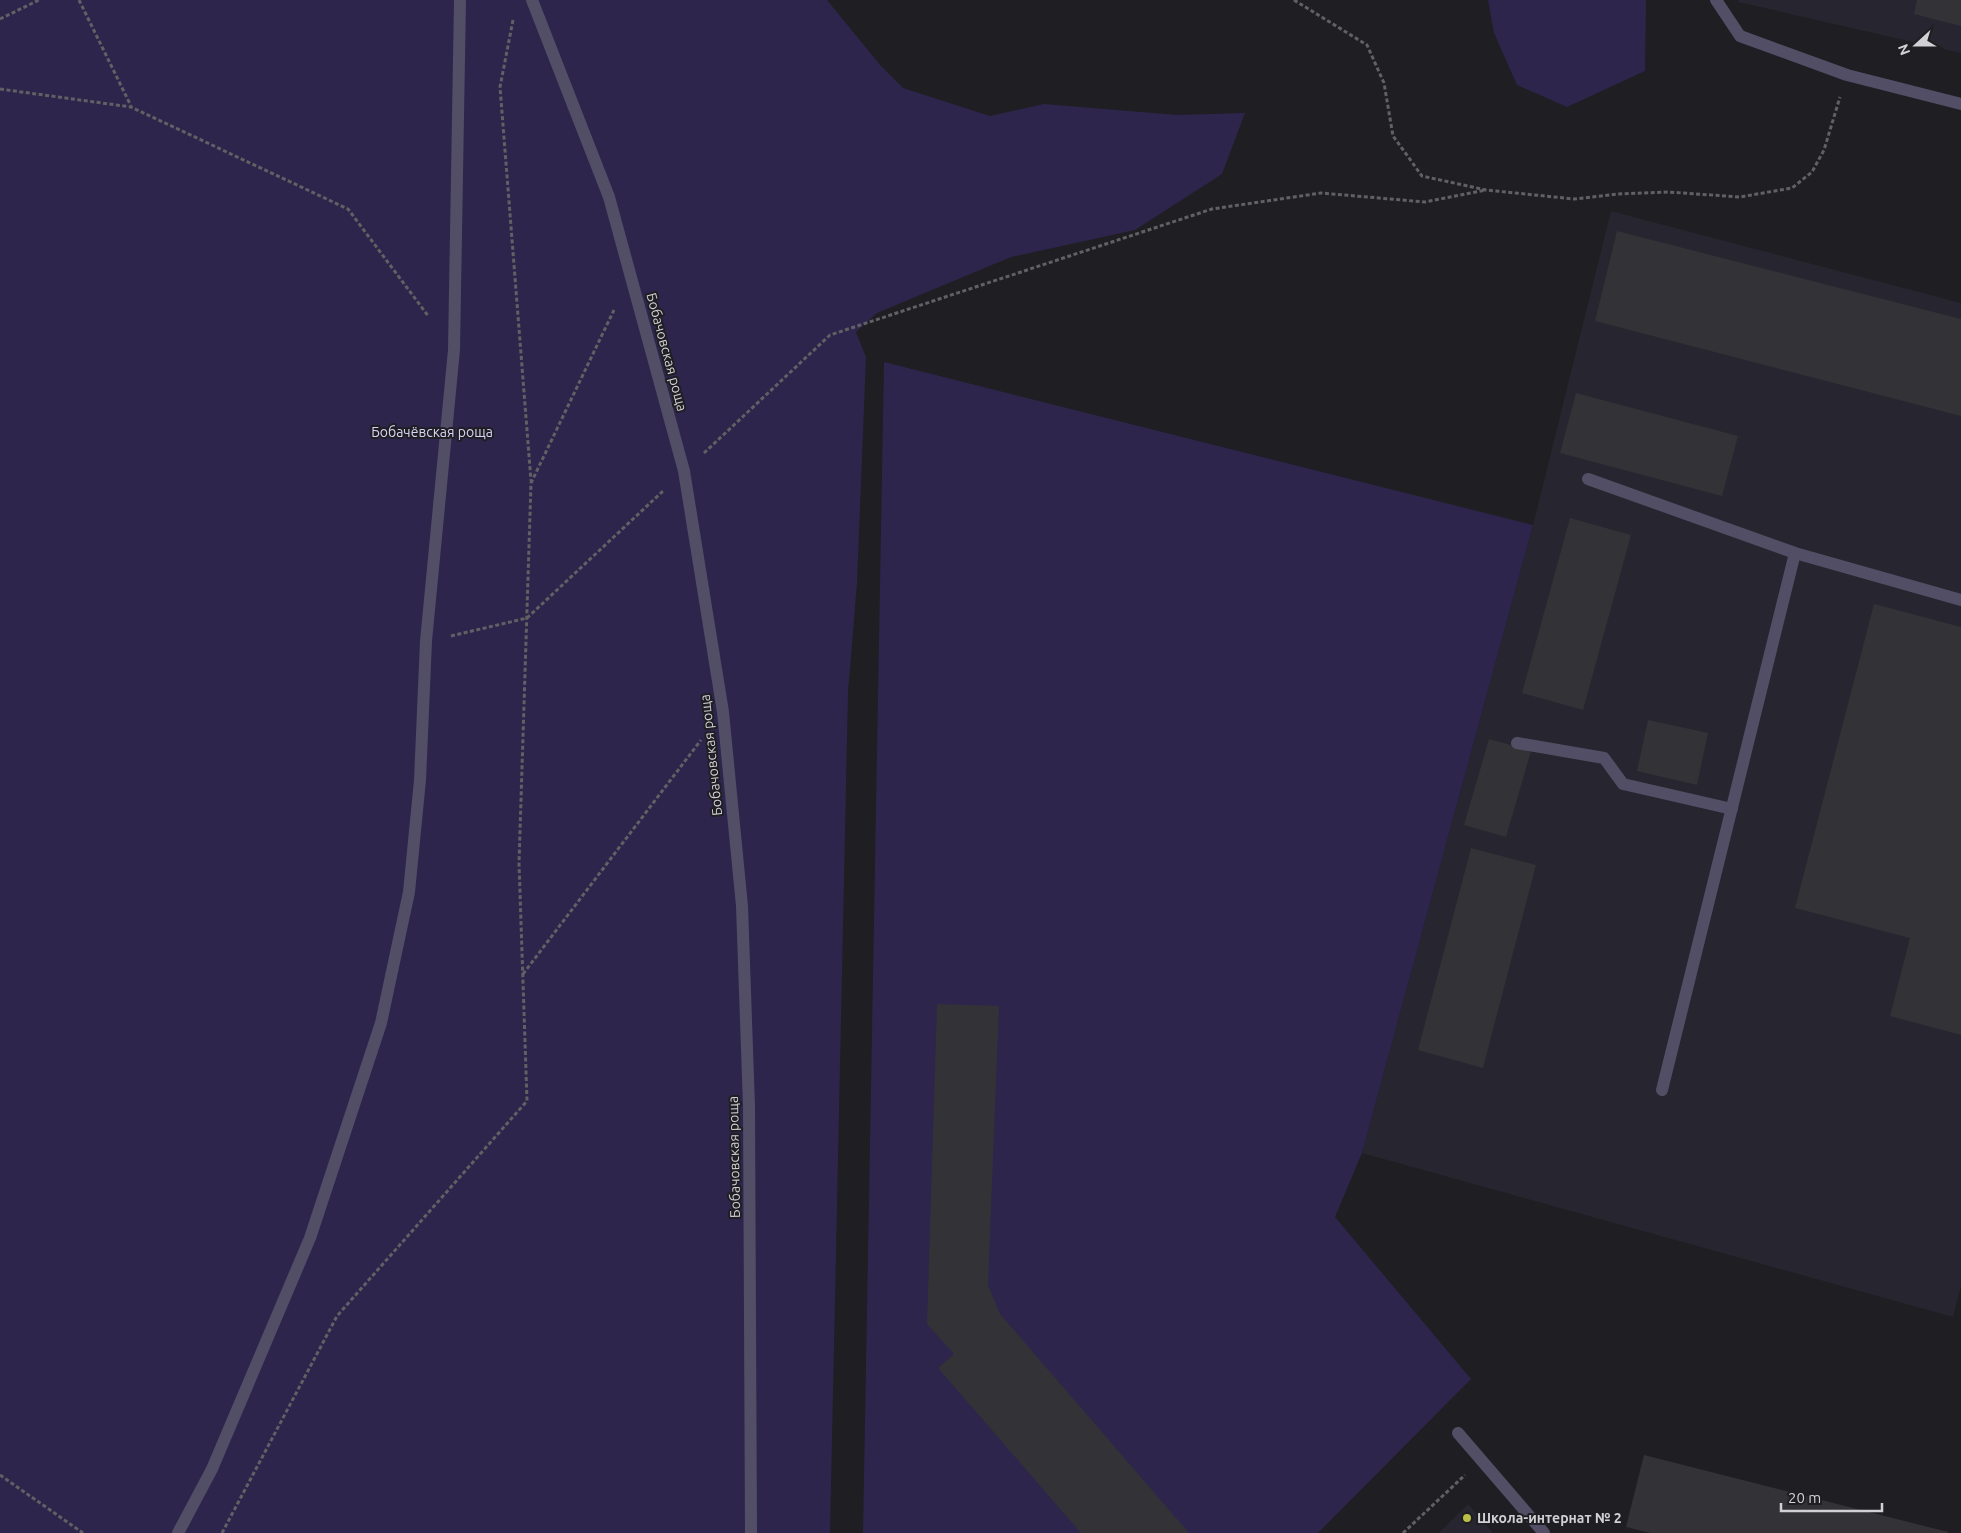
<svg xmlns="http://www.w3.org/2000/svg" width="1961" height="1533" font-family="Ubuntu,sans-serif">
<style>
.built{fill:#27252f}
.green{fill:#2e254c}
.building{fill:#333237}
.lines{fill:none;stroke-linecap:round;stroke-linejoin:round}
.path{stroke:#616064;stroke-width:3;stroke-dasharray:4 2.5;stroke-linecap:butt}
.service{stroke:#524e66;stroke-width:12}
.pedestrian{stroke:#524e66;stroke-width:12}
.minor{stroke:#524e66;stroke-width:12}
.poi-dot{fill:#bac045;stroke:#1f1e22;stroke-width:2}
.labels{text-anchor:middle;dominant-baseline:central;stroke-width:4;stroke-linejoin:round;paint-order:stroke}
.street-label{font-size:14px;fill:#d1d0d4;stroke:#1f1e22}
.park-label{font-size:14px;fill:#d9d4f7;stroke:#1f1e22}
.poi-label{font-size:14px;font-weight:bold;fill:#d1d0d4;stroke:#1f1e22;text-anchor:start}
</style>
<rect width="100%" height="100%" fill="#1f1e22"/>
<g class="built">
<path d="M1739,0h222v53l-223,-51z"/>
<path d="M1611,211l350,92v983l-8,31 -591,-164 171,-628z"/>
<path d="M1468,1504l25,29h-54z"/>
</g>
<g class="green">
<path d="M0,0h827l54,66 22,22 87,28 54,-12 133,11 68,-2 -23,61 -87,56 -124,27 -134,56 -21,19 10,25 -9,226 -9,109 -18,841h-830z"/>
<path d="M1488,0h158l-1,71 -78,36 -50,-22 -23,-52z"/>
<path d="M884,362l649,163 -171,628 -27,64 136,162 -153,154h-455z"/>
</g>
<g class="building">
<path d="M1917,0h44v26l-47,-12z"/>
<path d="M1617,231l344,88v97l-366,-95z"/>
<path d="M1576,393l162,43 -16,60 -162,-43z"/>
<path d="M1570,518l61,17 -48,175 -61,-17z"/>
<path d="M1874,604l87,23v408l-71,-19 20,-78 -115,-30z"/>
<path d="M1648,720l60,13 -11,52 -60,-14z"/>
<path d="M1489,739l42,12 -25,86 -42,-12z"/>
<path d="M1471,848l65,17 -53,203 -65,-18z"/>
<path d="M937,1004l62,2 -11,279 12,29 189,219h-108l-143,-165 16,-14 -27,-30z"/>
<path d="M1644,1455l304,77v1h-298l-24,-6z"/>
</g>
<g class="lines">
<g class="path">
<path d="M79,0l52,106"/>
<path d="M1294,0l73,45 17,38 9,53 29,40 64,14 88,9 45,-5 49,-2 72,5 52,-9 20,-16 12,-22 16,-53"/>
<path d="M0,19l39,-19"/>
<path d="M513,20l-13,67 31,394"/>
<path d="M0,89l131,18 217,102 81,108"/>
<path d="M704,453l126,-118 382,-126 109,-16 104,9 61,-12"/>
<path d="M451,636l76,-18 136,-127"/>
<path d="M523,974l178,-234"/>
<path d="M0,1475l83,58"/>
<path d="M222,1533l115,-217 190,-215 -8,-238 12,-380 83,-173"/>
<path d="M1403,1533l62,-58"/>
</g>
<g class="service">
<path d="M1588,479l207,74 166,47"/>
<path d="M1517,743l87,15 19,26 109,25"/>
<path d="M1662,1090l133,-537"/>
<path d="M1458,1433l86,100"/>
</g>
<g class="pedestrian">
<path d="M532,0l77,197 75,274 39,241 19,194 7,200 2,427"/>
<path d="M178,1533l34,-64 98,-231 71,-215 28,-131 11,-112 6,-139 28,-291 6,-350"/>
</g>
<path class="minor" d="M1716,0l24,36 107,39 114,29"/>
</g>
<circle class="poi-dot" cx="1467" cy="1518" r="5"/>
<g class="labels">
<g class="street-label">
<text transform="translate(667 352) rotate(75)">Бобачовская роща</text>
<text transform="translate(711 755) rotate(-96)">Бобачовская роща</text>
<text transform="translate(734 1157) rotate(-91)">Бобачовская роща</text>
</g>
<g class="park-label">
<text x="432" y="432">Бобачёвская роща</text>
</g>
<g class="poi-label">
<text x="1477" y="1518">Школа-интернат № 2</text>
</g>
</g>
<g transform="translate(1916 45) rotate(249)" stroke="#1f1e22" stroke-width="4" paint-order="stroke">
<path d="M0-4L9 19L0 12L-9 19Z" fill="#d1d0d4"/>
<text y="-8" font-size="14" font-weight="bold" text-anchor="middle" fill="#d1d0d4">N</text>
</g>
<path d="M1781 1503v8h101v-8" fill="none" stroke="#d1d0d4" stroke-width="2.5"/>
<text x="1788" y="1503" font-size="15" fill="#d1d0d4" stroke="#1f1e22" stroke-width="4" paint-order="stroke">20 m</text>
</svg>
